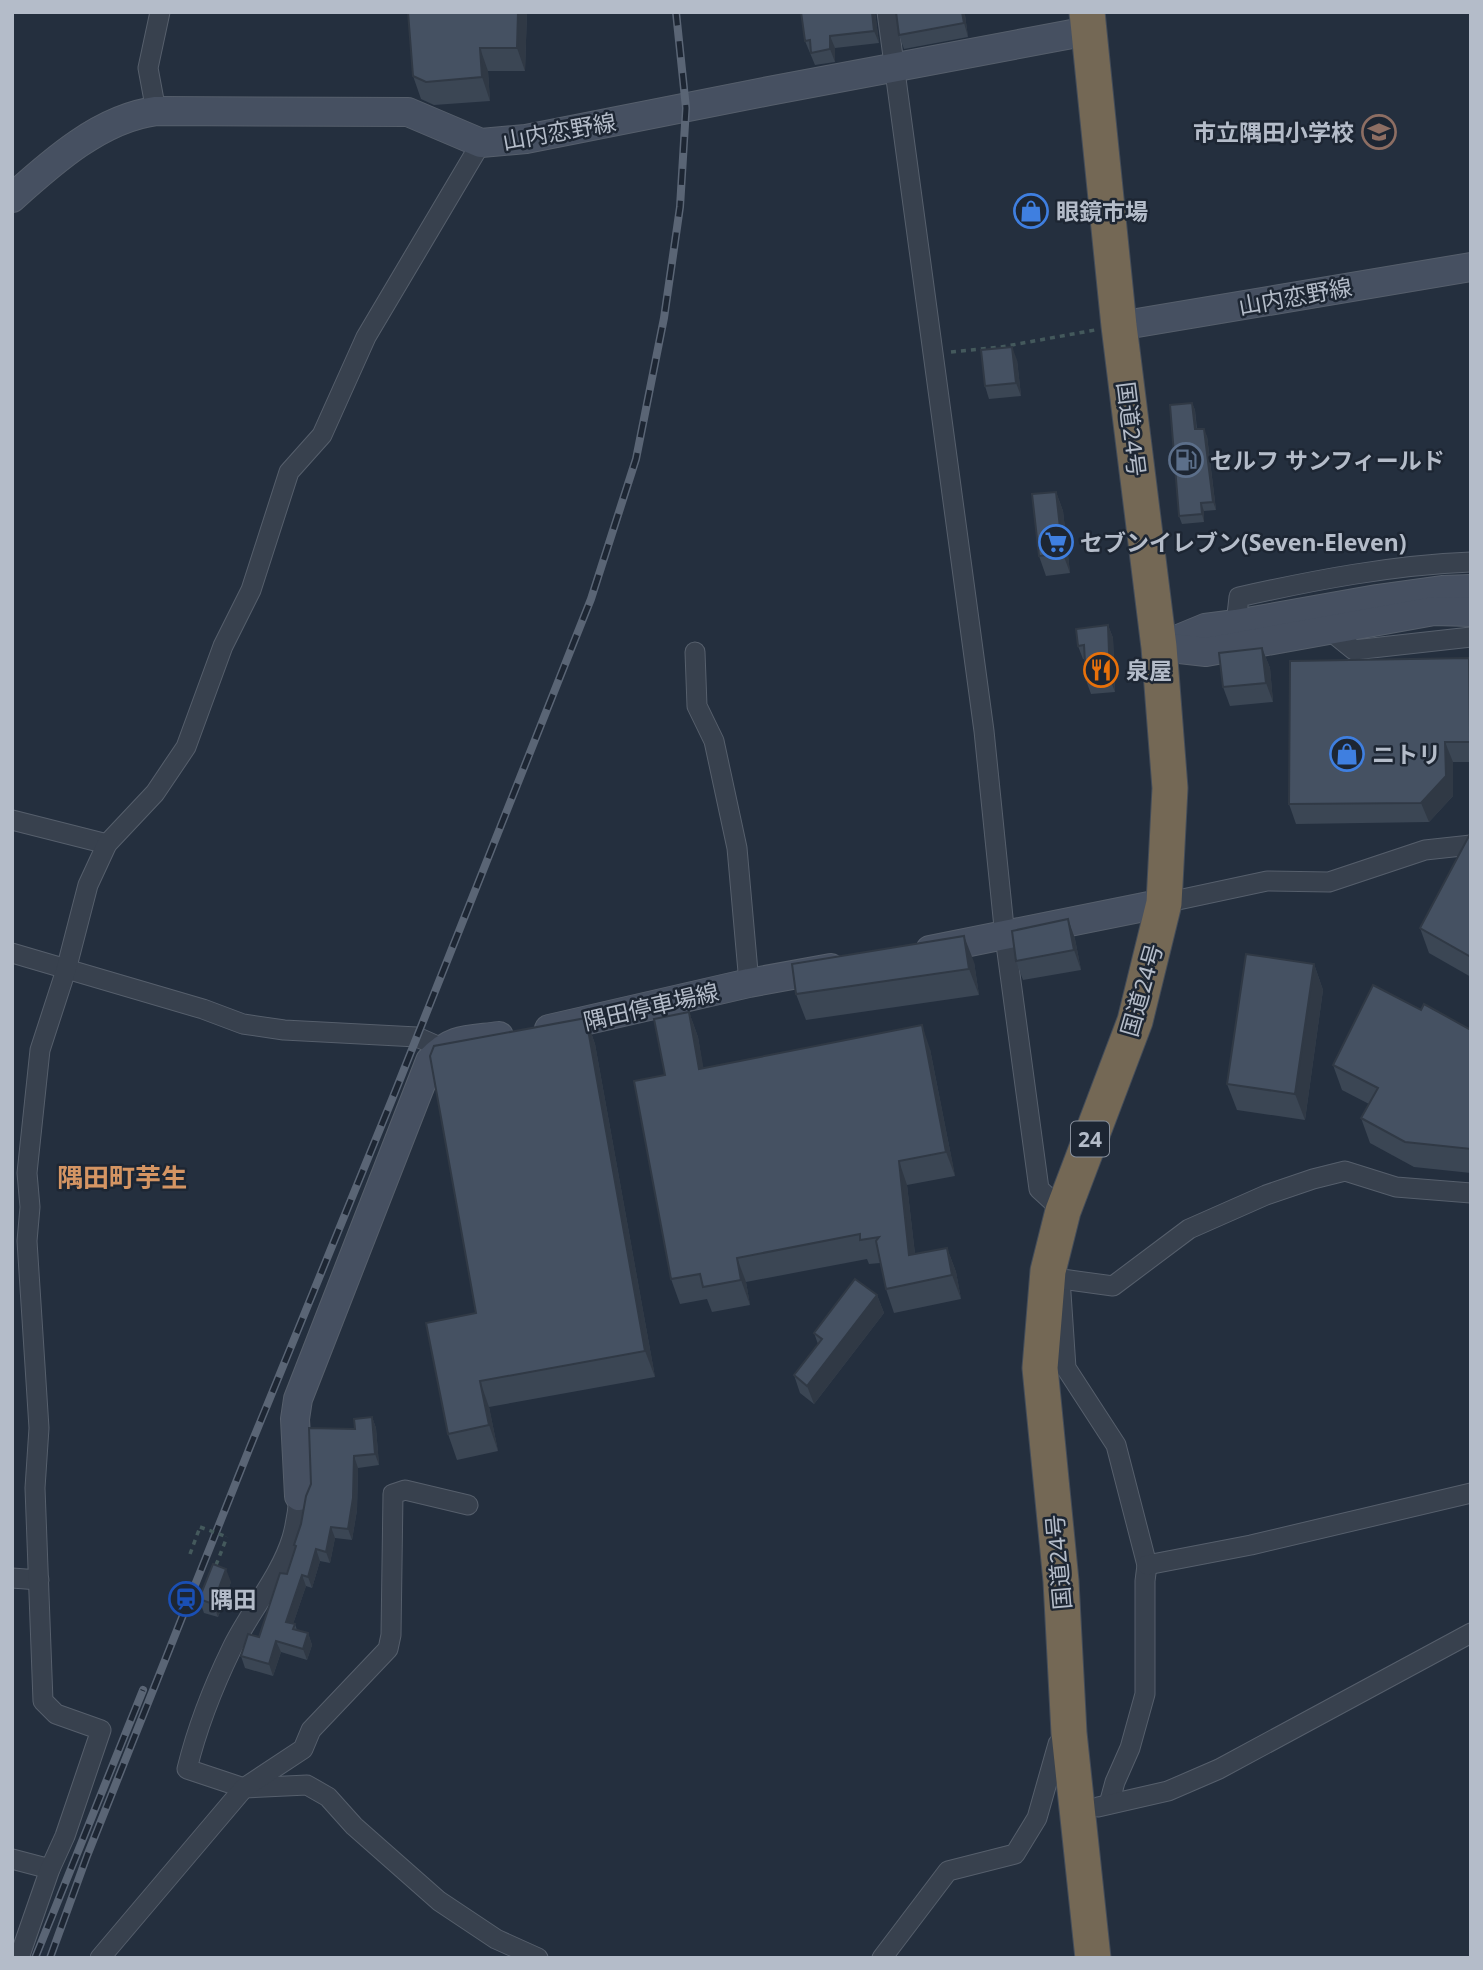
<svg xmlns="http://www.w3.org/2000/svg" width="1483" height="1970" font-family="'Noto Sans','Noto Sans JP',sans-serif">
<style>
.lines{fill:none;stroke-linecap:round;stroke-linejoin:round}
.street-casing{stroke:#565f6c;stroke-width:21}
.secondary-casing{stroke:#565f6c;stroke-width:30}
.highway-casing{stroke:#434c59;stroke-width:37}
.path{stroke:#44595c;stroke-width:3.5;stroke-dasharray:5 5;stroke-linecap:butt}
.street{stroke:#38414e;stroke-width:19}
.secondary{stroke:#465061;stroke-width:28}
.highway{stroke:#746855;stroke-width:35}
.rail-casing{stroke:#5a6575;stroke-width:8}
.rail{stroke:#1d2633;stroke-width:5;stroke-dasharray:16;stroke-linecap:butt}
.path-bridge{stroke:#44595c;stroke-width:3.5;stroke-dasharray:5 5;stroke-linecap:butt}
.wall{fill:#3b4654}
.shaded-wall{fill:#303945}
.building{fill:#455162;stroke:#303945;stroke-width:2}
.labels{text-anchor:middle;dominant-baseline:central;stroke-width:5;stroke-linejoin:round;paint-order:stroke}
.shield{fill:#1d2633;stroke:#878f9c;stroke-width:2}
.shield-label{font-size:21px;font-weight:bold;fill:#b4bcc9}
.street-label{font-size:23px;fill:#b4bcc9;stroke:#1d2633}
.poi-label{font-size:23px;font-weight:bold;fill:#b4bcc9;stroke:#1d2633;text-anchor:start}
.quarter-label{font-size:26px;font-weight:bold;fill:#d59563;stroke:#1d2633}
</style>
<rect width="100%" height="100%" fill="#242f3e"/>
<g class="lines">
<g class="street-casing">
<g id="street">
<path d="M887,12l97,719 21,206 34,252 24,22"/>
<path d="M156,111l-8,-43 12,-56"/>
<path d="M1236,624l3,-27c76,-17 154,-32 232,-35"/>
<path d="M1328,629l26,21 117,-13"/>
<path d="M695,652l2,54 17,35 23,107 12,135"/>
<path d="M12,820l95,24"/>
<path d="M1164,903l103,-22 62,1 96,-32 46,-5"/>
<path d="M12,953l191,56 40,15 41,6 133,7 25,11"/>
<path d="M1060,1278l6,90 50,77 31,120 -2,16v113l-15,54 -15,34 -6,22"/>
<path d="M1062,1279l51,7 76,-57 77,-34 47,-16 32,-8 51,16 75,6"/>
<path d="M299,1496c-1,14 -3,28 -7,42 -12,39 -42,73 -60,110 -18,37 -35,80 -45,121l57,19 63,-3 21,12 26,29 85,75 57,38 42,19"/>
<path d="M1147,1565l104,-20 220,-52"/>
<path d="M12,1578l27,2"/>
<path d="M1098,1807l70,-16 51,-22 252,-136"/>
<path d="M12,1859l38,10"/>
<path d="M19,1958l31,-89 15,-33 36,-106 -45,-16 -13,-13 -8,-213 4,-60 -12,-187 3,-34 -3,-34 13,-123 26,-80 22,-85 19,-41 48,-51 31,-46 37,-101 28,-56 38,-118 33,-37 44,-98 115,-194"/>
<path d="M100,1958l144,-170 59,-39 8,-19 77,-81 3,-14 2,-141 12,-4 63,15"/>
<path d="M882,1958l66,-87 67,-17 22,-36 21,-74 8,-8"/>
</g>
</g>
<g class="secondary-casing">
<g id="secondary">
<path d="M12,198c40,-36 89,-80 144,-87l252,1 73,31 45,-4 243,-48 319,-60"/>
<path d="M1119,326l352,-59"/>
<path d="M1159,647l46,-19 31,-4 141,-25 65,-9 29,-1"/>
<path d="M1162,647l44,5 228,-41 37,1"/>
<path d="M930,950l234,-47"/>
<path d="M549,1029l200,-46 82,-15"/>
<path d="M299,1496l-4,-77 3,-20 132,-338c22,-24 39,-21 69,-25"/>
</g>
</g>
<g class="highway-casing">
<path id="highway" d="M1087,12l32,314 40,321 11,141 -6,115 -29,118 -72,190 -15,60 -8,97 21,213 8,152 24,225"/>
</g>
<g class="path">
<path d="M951,352l50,-5 94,-17"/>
<path d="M190,1554l10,-27"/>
<path d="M216,1565l11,-28"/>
</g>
<use href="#street" class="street"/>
<use href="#secondary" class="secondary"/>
<use href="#highway" class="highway"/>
<g class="rail-casing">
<g id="rail">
<path d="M35,1958l108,-268"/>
<path d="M50,1958l37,-102 163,-409 143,-350 198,-498 45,-140 28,-141 16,-111 6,-99 -10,-96"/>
</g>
</g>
<use href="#rail" class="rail"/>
<path class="path-bridge" d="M200,1527l27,10"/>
</g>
<g class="wall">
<path d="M527,12l-2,59h-37l2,30 -56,4 -13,-6 -8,-23z"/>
<path d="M801,12h74l4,31 -44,5v14l-20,3 -10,-24z"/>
<path d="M965,15l3,22 -64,12 -5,-14z"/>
<path d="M1017,360l4,36 -32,3 -4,-13z"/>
<path d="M1192,403l3,7 2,19 10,7 9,74 -12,1v11l-22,2 -3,-8z"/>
<path d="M1056,492l7,19 7,62 -24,3 -7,-20z"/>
<path d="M1108,625l5,13 2,54 -24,2 -5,-14 -1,-21h-2l-5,-13z"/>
<path d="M1262,648l8,20 3,34 -43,4 -7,-19z"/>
<path d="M1471,661v101h-18v34l-24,26 -133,2 -7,-20z"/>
<path d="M1471,834v143l-42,-24 -9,-25z"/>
<path d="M1068,919l7,20 6,31 -58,10 -7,-19z"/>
<path d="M974,962l5,33 -173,25 -10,-26z"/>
<path d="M1314,964l9,26 -18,130 -68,-10 -10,-26z"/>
<path d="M1421,1010l50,20v143l-57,-6 -44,-24 -9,-25 8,-14 -27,-14 -9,-25z"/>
<path d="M689,1012l9,25 5,31 227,-19 25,127 -48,9 8,69 32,-6 9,24 5,27 -67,14 -8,-24 -6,-26 -11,1 -2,-5 -121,23 4,23 -38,7 -5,-13 -27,5 -9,-25 -6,-204z"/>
<path d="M586,1018l9,26 60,333 -166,30 9,44 -41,9 -9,-26 28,-121z"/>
<path d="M877,1295l7,18 -70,91 -14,-11 -6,-18 24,-31 -4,-11z"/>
<path d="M372,1417l4,11 3,37 -21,3 -1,42 -5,30 -17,-2 -5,25 -10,-2 -8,27 -6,-2 -13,38h2l2,6 11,3 4,12 -5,15 -26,-8 -8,24 -28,-8 -4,-12 18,-19 28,-63 8,-26 -1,-3 61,-116z"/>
<path d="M231,1582l-13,35 -14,-4 -5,-14z"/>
</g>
<g class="shaded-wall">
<path d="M518,12h9l-2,59 -8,-23z"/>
<path d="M872,12h3l4,31 -5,-12z"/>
<path d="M962,12h2l1,3 3,22 -4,-14z"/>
<path d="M830,36l5,12v14l-5,-13z"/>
<path d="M480,48l8,23 2,30 -8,-24z"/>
<path d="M1012,347l5,13 4,36 -5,-13z"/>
<path d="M1192,403l3,7 2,27 -2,-8z"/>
<path d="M1204,429l3,7 9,74 -3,-8z"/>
<path d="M1056,492l7,19 7,62 -7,-19z"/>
<path d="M1201,503l3,8v11l-2,-8z"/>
<path d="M1108,625l5,13 2,54 -5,-13z"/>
<path d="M1262,648l8,20 3,34 -7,-19z"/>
<path d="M1469,658l2,3v83l-1,-2z"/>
<path d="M1445,742l8,20v34l-24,26 -8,-19z"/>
<path d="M1068,919l7,20 6,31 -7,-20z"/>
<path d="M964,936l10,26 5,33 -10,-26z"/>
<path d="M1314,964l9,26 -18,130 -10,-26z"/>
<path d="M689,1012l9,25 10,56 -9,-24z"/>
<path d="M586,1018l9,26 60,333 -10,-26z"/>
<path d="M922,1025l8,24 25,127 -9,-24z"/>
<path d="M899,1161l8,24 11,95 -9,-25z"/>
<path d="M947,1248l9,24 5,27 -9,-24z"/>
<path d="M737,1258l9,24 4,23 -9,-25z"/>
<path d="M877,1295l7,18 -70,91 -7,-18z"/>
<path d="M480,1381l9,26 9,44 -9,-26z"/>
<path d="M372,1417l4,11 3,37 -4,-11z"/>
<path d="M354,1456l4,12 -1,42 -5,30 -4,-11z"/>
<path d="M331,1527l4,11 -5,25 -4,-11z"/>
<path d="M316,1549l4,12 -8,27 -4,-11z"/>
<path d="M226,1569l5,13 -13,35 -5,-13z"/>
<path d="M302,1575l4,11 -16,47 -4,-11z"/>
<path d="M308,1633l4,12 -5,15 -4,-11z"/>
<path d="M276,1641l5,11 -8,24 -4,-12z"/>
</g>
<g class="building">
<path d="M408,12h110l-1,36h-37l2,29 -56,5 -13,-6z"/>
<path d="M801,12h71l2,19 -44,5v13l-19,4 -1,-13 -5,1z"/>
<path d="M896,12h66l2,11 -65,12z"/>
<path d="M1012,347l4,36 -31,3 -4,-36z"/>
<path d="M1192,403l3,26h9l9,73 -12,1 1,11 -23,2 -9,-111z"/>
<path d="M1056,492l7,62 -24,2 -7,-62z"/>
<path d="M1108,625l2,54 -24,1 -2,-35 -6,1 -2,-17z"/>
<path d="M1262,648l4,35 -43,4 -4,-34z"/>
<path d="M1469,658l1,84h-25l1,34 -25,27 -132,1 1,-143z"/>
<path d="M1470,834h1v123l-51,-29z"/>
<path d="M1068,919l6,31 -58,11 -4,-30z"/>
<path d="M964,936l5,33 -173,25 -4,-30z"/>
<path d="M1246,954l68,10 -19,130 -68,-10z"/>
<path d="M1373,985l48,25 3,-6 47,26v119l-66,-7 -44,-24 17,-30 -45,-23z"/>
<path d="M689,1012l10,57 223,-44 24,127 -47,9 10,94 38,-7 5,27 -66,14 -10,-48 3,-4 -19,3v-6l-123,24 4,22 -38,7 -3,-13 -29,5 -37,-198 31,-6 -11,-56z"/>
<path d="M586,1018l59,333 -165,30 9,44 -41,9 -22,-111 50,-10 -46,-257 4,-10z"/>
<path d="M855,1279l22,16 -70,91 -13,-11 28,-36 -8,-6z"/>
<path d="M372,1417l3,37 -21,2 -1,42 -5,31 -17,-2 -5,25 -10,-3 -8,28 -6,-2 -16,47 9,2 -2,5 15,4 -5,16 -27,-8 -7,23 -28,-8 7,-22 11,3 21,-64 7,1 9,-28 -2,-1 7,-21 5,-28 5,-12 -2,-56 46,1 -1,-10z"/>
<path d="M213,1564l13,5 -13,35 -14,-5z"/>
</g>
<defs>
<g id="school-ring" transform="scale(1.75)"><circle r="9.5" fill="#1d2633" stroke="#8d6e63" stroke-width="1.5"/><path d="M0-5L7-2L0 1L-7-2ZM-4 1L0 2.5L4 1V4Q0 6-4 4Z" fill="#8d6e63"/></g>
<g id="shop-ring" transform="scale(1.75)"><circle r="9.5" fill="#1d2633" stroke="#3f7fe0" stroke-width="1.5"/><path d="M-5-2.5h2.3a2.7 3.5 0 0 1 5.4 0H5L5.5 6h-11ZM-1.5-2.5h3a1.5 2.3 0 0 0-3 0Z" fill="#3f7fe0"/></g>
<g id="fuel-ring" transform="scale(1.75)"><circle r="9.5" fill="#1d2633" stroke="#5c6f8a" stroke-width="1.5"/><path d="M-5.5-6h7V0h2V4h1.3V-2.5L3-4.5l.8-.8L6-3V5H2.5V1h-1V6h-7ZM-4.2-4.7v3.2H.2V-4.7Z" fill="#5c6f8a"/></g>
<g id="supermarket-ring" transform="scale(1.75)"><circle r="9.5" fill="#1d2633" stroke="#3f7fe0" stroke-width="1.5"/><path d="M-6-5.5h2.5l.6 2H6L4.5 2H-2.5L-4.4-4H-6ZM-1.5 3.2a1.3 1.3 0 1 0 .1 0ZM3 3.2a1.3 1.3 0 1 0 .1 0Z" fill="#3f7fe0"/></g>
<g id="restaurant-ring" transform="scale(1.75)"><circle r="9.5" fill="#1d2633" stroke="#e8710a" stroke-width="1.5"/><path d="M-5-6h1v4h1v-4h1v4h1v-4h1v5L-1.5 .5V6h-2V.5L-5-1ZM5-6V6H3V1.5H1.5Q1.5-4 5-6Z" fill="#e8710a"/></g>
<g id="station-ring" transform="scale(1.75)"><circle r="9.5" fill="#1d2633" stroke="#1a4fb4" stroke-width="1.5"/><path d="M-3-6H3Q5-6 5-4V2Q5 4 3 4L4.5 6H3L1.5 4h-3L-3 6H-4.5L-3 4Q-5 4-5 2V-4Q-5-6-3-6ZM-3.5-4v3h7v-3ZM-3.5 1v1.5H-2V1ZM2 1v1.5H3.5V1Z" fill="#1a4fb4"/></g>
</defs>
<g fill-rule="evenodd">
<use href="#school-ring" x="1379" y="132"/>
<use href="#shop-ring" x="1031" y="211"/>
<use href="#fuel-ring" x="1186" y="460"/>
<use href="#supermarket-ring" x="1056" y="542"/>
<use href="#restaurant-ring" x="1101" y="670"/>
<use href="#shop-ring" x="1347" y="754"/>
<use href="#station-ring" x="186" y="1599"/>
</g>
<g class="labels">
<rect class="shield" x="1071" y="1121.5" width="38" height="35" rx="5"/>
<g class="shield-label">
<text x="1090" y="1139">24</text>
</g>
<g class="street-label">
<text transform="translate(559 131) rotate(-10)">山内恋野線</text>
<text transform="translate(1295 296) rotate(-10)">山内恋野線</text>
<text transform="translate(1132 429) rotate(83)">国道24号</text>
<text transform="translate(1141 990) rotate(-74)">国道24号</text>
<text transform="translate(651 1006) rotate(-13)">隅田停車場線</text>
<text transform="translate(1058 1562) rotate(-95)">国道24号</text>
</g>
<g class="poi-label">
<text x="1354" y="132" text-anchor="end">市立隅田小学校</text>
<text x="1056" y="211">眼鏡市場</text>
<text x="1210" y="460">セルフ サンフィールド</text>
<text x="1080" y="542">セブンイレブン(Seven-Eleven)</text>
<text x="1126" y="670">泉屋</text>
<text x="1372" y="754">ニトリ</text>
<text x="210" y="1599">隅田</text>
</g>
<g class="quarter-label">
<text x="122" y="1177">隅田町芋生</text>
</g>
</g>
<rect width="1483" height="1970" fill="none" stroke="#b4bcc9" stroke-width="28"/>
</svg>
